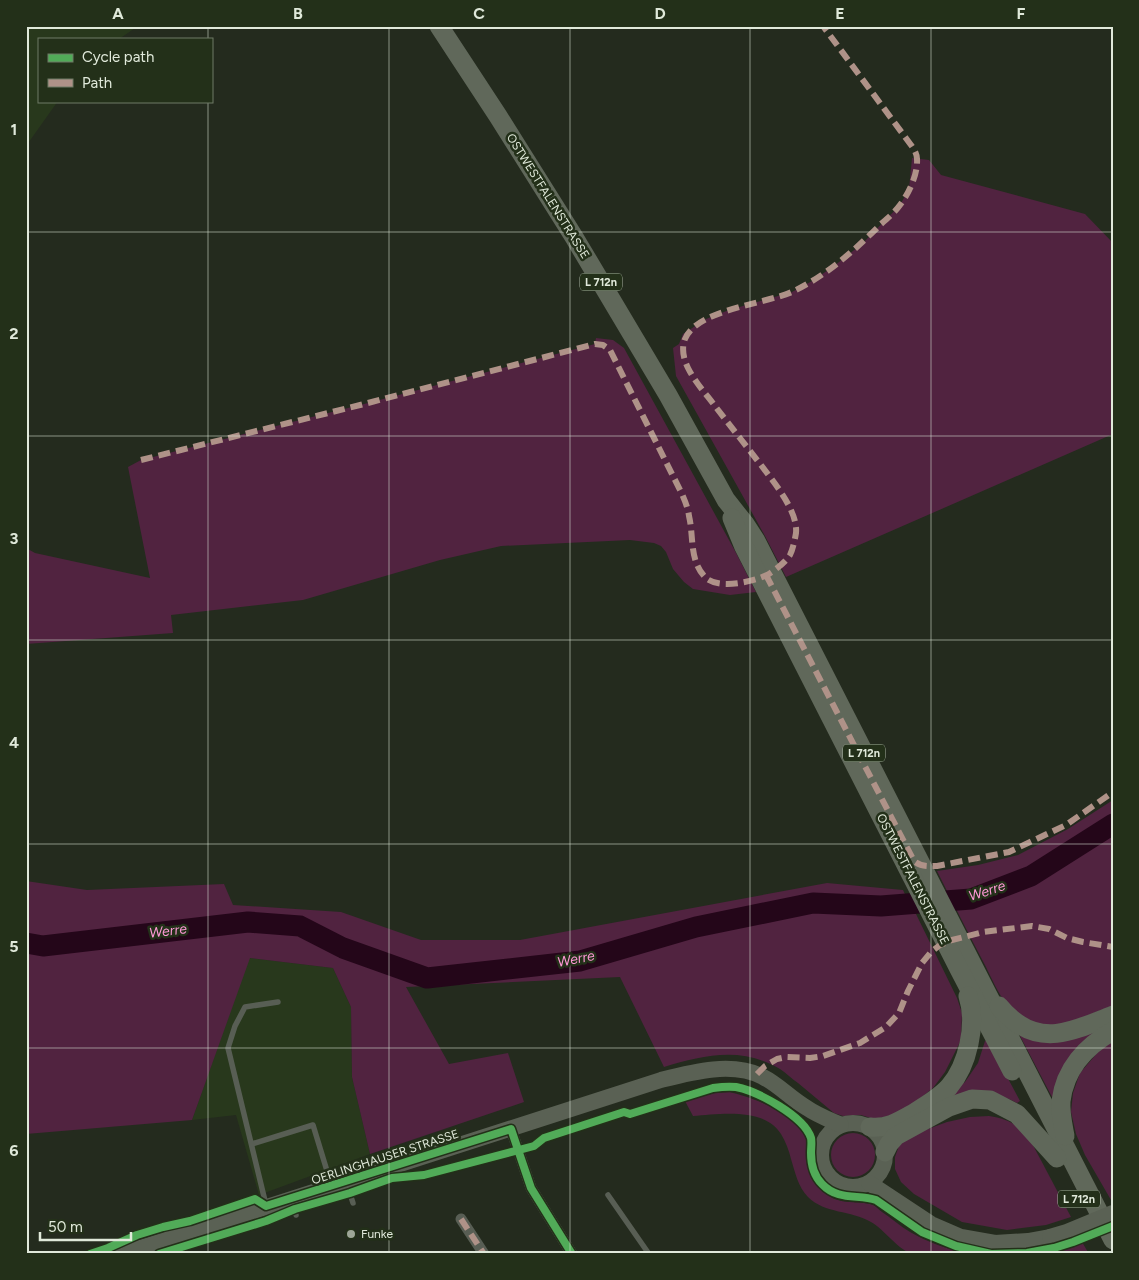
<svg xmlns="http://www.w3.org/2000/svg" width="1139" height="1280" font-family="Figtree,sans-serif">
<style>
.built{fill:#28381c}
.green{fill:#512340}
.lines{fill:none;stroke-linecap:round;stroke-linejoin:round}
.river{stroke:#240619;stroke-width:21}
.service{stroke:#585e54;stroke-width:5.5}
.minor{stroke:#585e54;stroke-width:11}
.secondary{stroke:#5a6154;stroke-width:16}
.primary{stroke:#60685a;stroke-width:19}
.secondary-bridge{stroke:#5a6154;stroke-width:16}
.quiet{stroke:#af9288;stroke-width:6;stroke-dasharray:12 6;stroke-linecap:butt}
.cycleway-casing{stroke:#233019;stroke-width:11}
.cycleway{stroke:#51ab58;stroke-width:8}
.grid{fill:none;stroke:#e0e9da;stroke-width:1;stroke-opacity:0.55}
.poi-dot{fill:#9ea698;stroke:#233019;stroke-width:2}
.labels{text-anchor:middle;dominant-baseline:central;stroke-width:5;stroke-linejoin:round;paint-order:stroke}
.shield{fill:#233019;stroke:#a7b2a0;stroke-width:1}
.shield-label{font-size:11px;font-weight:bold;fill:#e0e9da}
.street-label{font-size:12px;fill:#e0e9da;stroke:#233019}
.poi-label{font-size:12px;fill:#e0e9da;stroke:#233019;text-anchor:start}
.water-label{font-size:14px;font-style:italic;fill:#fe98d6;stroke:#233019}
.neatline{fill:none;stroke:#e0e9da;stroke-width:2}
.grid-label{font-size:16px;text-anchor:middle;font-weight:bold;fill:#e0e9da}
</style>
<rect width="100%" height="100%" fill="#242b1e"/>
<g class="built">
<path d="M26,26h112l-19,13h-80v62h19l-32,45z"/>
<path d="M249,958l84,10 18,39 1,70 18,77 -111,41 -23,-80 -44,5z"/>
</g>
<g class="green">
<path d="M912,158l17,2 12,15 144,39 28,29v191l-327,143 -21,-41 -89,-160 -3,-28 6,-4 4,-10 23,-15 23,-9 63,-18 20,-11 22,-15 29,-23 37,-38 9,-16z"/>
<path d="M596,338l17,2 11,8 111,203 21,41 -26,3 -37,-6 -9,-7 -11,-13 -7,-17 -5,-6 -7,-3 -24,-3 -129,6 -61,14 -137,40 -132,15 2,18 -147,11v-96l9,5 115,25 -22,-111 13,-7 223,-56 231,-60z"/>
<path d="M1113,800v206c-20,6 -38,17 -59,19 -17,2 -36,-9 -47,-21 -9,-10 -15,-25 -21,-37 -17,-32 -33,-64 -49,-96l41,-6 40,-10 50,-26z"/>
<path d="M26,881l61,9 137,-6 9,21 108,7 80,28h99l307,-57 76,7 11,24h2l41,84 5,15 -1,27 -16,32 -12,16 -21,17 -13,9 -25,5 -13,-4 -18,1 -9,-3c-12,-10 -24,-20 -36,-30 -6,-4 -12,-10 -18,-14 -38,-23 -77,-14 -116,-2l-44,-90 -214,10 43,77 59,-11 16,49 -154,52 -18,-77 -1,-70 -18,-39 -83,-10 -58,162 -166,14z"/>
<path d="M1097,1029l-42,66 -3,2 -32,-61 1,-2z"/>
<path d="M1113,1040v160h-2l-26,-45 -9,-21 -5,-22 2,-19 7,-20 25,-29z"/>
<path d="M985,1041h3l32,60 -3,2 -8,-4 -15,-4 -47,1 18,-14 13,-19z"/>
<path d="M730,1092c23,6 74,23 77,50 1,3 -1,7 0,11 0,13 5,29 15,38 8,7 18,11 28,11 7,1 16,0 23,3 3,1 6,5 9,7 9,6 18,14 28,20 17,10 38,17 57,22 -13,0 -26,0 -38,0 -5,0 -11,1 -16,0 -14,-3 -29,-25 -42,-32 -20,-12 -46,-8 -63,-25 -10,-10 -13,-25 -17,-38 -2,-8 -5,-17 -10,-25 -17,-27 -61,-20 -88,-18l-8,-15 30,-8z"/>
<path d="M989,1116c15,2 25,7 37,16l45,85 -25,8 -39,5 -45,-8 -48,-28 -13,-12 -6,-13v-12l4,-11 10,-10 38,-14 23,-5z"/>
<circle cx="853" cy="1155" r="22"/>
<path d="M1082,1242l7,12h-43z"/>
</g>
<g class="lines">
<path class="river" d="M26,943l17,3 205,-24 52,4 43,22 84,30 153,-17 116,-34 117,-24 68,3 90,-7 60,-23 82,-52"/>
<g class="service">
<path d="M252,1144l61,-19 18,59"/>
<path d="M347,1184l6,19"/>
<path d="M608,1195l41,59"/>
<path d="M292,1200l4,15"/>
<path d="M266,1205l-38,-157 7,-22 10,-19 33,-5"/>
</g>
<g class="minor">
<path d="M511,1129l20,59 41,66"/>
<path d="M461,1219l23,35"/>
</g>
<g class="secondary">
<circle cx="853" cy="1155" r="32"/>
<path d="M869,1183l62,41 30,13 34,6 33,-2 22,-4"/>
<path d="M121,1254l540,-174c31,-8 72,-19 102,-3 16,8 28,22 44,31 10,7 23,12 34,17"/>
</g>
<g class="primary">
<path d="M439,26l59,90 76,121 94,158 58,105 19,24 11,17 357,699"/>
<path d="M732,518l12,29 216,424 52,100"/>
<path d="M999,1006c4,5 9,10 14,14 33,27 66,8 100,-5"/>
<path d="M870,1127c16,2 28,-5 42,-13 13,-8 27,-16 37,-27 19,-22 28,-63 19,-91"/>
<path d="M1065,1136c-2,-11 -5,-24 -4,-35 4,-32 25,-55 52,-70"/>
<path d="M885,1152l4,-8 7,-8 53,-29 23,-8 18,1 27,14 40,44"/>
</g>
<path class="secondary-bridge" d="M1050,1237l17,-5 46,-19"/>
<g class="quiet">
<path d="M141,460l223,-56 231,-60 8,1 7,5 72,144c3,7 6,14 7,22 5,21 0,44 16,61 12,13 48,5 62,-2 8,-5 18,-12 23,-20 3,-6 5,-16 6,-22 2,-21 -20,-48 -32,-64 -16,-21 -33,-42 -49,-63 -9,-12 -20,-24 -27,-38 -4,-8 -7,-19 -3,-29 12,-30 82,-35 109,-48 33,-16 61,-41 87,-67 7,-6 14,-12 19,-19 9,-12 18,-31 17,-46 0,-5 -3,-10 -6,-14l-88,-119"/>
<path d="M766,575l148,286c7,6 14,5 23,5l72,-14 57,-27 47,-33"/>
<path d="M757,1074l8,-8 12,-7 10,-2 23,1 13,-2 37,-13 26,-16 13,-14 9,-22 14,-28 9,-11 9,-7 12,-5 31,-8 49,-6 17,3 18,9 16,4 30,5"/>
<path d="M461,1219l23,35"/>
</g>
<g class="cycleway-casing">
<g id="cycleway">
<path d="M90,1254l18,-6 29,-13 26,-8 27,-6 65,-22 11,7 245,-77 20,59 41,66"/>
<path d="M159,1254l107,-33 29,-12 55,-16 42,-15 32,-3 110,-29 10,-8 80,-26 6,2 83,-26c7,-1 15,-2 23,-1 21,4 68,29 75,51 1,4 0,10 0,15 0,12 3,23 11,31 16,17 36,10 54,16l46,32 34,14 35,8 36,-1 27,-5 19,-6 40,-16"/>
</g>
</g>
<use href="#cycleway" class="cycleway"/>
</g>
<path class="grid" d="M208,26v13M389,26v1228M570,26v1228M750,26v1228M931,26v1228M208,101v1153M26,232h1087M26,436h1087M26,640h1087M26,844h1087M26,1048h1087"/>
<circle class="poi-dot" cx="351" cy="1234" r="5"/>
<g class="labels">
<g class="shield">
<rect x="580" y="273.5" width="42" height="17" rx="4"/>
<rect x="843" y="744.5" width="42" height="17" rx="4"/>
<rect x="1058" y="1190.5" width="42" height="17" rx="4"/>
</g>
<g class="shield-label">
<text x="601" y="282">L 712n</text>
<text x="864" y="753">L 712n</text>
<text x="1079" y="1199">L 712n</text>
</g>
<g class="street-label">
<text transform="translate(548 196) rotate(58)">OSTWESTFALENSTRASSE</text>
<text transform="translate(913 879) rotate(63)">OSTWESTFALENSTRASSE</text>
<text transform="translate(385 1157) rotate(-18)">OERLINGHAUSER STRASSE</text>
</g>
<g class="poi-label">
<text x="361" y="1234">Funke</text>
</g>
<g class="water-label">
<text transform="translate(987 891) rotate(-18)">Werre</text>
<text transform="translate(168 931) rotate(-7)">Werre</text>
<text transform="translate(576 959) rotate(-11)">Werre</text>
</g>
</g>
<rect width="1139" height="1280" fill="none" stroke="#233019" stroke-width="55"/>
<rect x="38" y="38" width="175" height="65" fill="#233019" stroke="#6f7a66"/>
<rect x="48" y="54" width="25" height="8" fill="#51ab58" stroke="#6f7a66"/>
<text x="82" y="62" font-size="15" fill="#e0e9da">Cycle path</text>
<rect x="48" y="79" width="25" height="8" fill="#af9288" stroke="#6f7a66"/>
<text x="82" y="88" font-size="15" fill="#e0e9da">Path</text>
<path d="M40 1232v8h91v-8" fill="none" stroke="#e0e9da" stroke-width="2.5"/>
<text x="48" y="1232" font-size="15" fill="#e0e9da" stroke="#233019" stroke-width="4" paint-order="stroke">50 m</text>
<rect x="28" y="28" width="1084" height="1224" class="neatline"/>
<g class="grid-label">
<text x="118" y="19">A</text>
<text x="298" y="19">B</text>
<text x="479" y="19">C</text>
<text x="660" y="19">D</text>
<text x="840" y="19">E</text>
<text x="1021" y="19">F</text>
<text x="14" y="135">1</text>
<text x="14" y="339">2</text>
<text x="14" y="544">3</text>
<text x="14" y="748">4</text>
<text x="14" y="952">5</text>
<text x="14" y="1156">6</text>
</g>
</svg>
